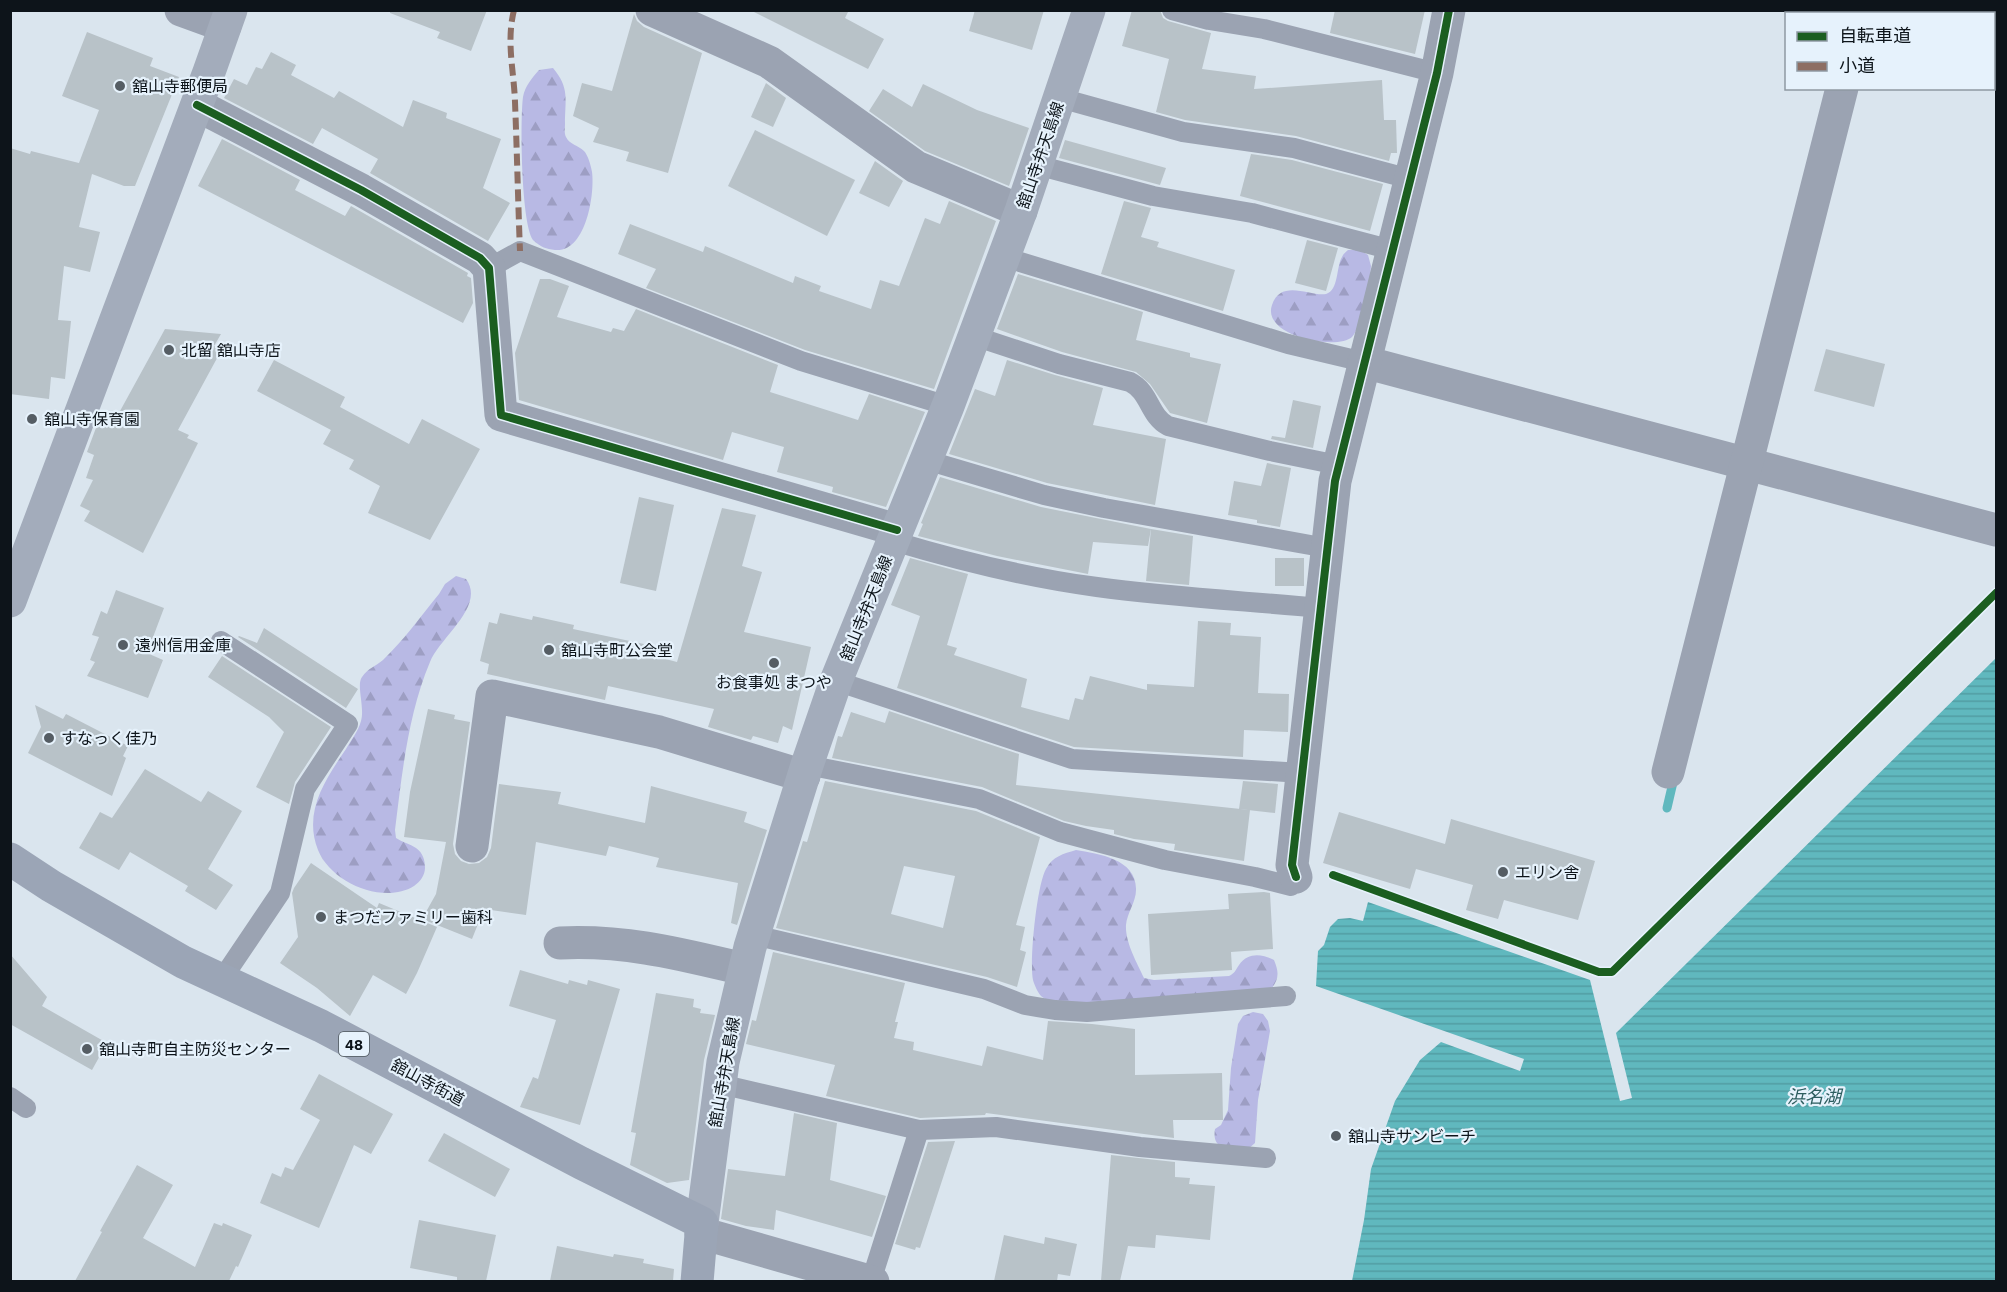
<svg xmlns="http://www.w3.org/2000/svg" width="2007" height="1292" font-family="'IBM Plex Sans','Noto Sans JP',sans-serif">
<style>
.forest{fill:url(#forest-firs)}
.water{fill:url(#water-rules)}
.lines{fill:none;stroke-linecap:round;stroke-linejoin:round}
.stream{stroke:#60b8be;stroke-width:9}
.building{fill:#b8c2c8;fill-rule:evenodd}
.lane{stroke:#9ba3b2;stroke-width:20}
.street{stroke:#9ba3b2;stroke-width:33}
.secondary{stroke:#a3acbb;stroke-width:33}
.primary{stroke:#9ba5b6;stroke-width:33}
.quiet{stroke:#8d6e63;stroke-width:6;stroke-dasharray:12 6;stroke-linecap:butt}
.cycleway-casing{stroke:#e6f2fc;stroke-width:11}
.cycleway{stroke:#1b5e20;stroke-width:8}
.poi-dot{fill:#555d64;stroke:#e6f2fc;stroke-width:2}
.labels{text-anchor:middle;dominant-baseline:central;stroke-width:4.5;stroke-linejoin:round;paint-order:stroke}
.shield{fill:#e6f2fc;stroke:#4e575e;stroke-width:1.5}
.shield-label{font-size:15px;font-weight:bold;fill:#0d141a}
.poi-label{font-size:16px;fill:#0d141a;stroke:#e6f2fc;text-anchor:start}
.street-label{font-size:16px;fill:#0d141a;stroke:#e6f2fc}
.water-label{font-size:18px;font-style:italic;fill:#2c5d5f;stroke:#e6f2fc}
</style>
<defs>
<pattern id="forest-firs" width="22" height="20" patternUnits="userSpaceOnUse" patternTransform="scale(1.5)"><rect width="22" height="20" fill="#b8b9e4"/><path d="M5 1l3.5 6h-7zM16 11l3.5 6h-7z" fill="#9d9ec3"/></pattern>
<pattern id="water-rules" width="6" height="5" patternUnits="userSpaceOnUse" patternTransform="scale(1.5)"><rect width="6" height="5" fill="#60b8be"/><path d="M0 2.5h6" fill="none" stroke="#529da3"/></pattern>
</defs>
<rect width="100%" height="100%" fill="#dae5ee"/>
<g class="forest">
<path d="M553,68c17,20 12,32 12,56 0,4 -1,9 1,13 4,8 12,8 18,14 4,4 7,15 8,21 3,22 -6,81 -37,78 -9,-1 -14,-3 -21,-9 -13,-13 -14,-123 -11,-144 2,-11 9,-19 16,-27z"/>
<path d="M1348,250h12l8,5 3,11 -1,10 -13,53c-2,3 -3,6 -5,8 -15,14 -91,-1 -80,-32 9,-27 39,-8 54,-11 13,-4 10,-27 16,-37 1,-3 4,-5 6,-7z"/>
<path d="M456,576l10,3c20,27 -26,58 -36,83 -22,52 -28,112 -35,168l1,8c6,4 14,6 20,10 7,5 9,12 9,20 0,7 -5,14 -11,18 -30,19 -83,-3 -96,-36 -15,-38 7,-70 28,-101 5,-9 12,-17 15,-28 4,-14 -5,-36 1,-44 6,-9 14,-11 21,-17 21,-20 38,-44 56,-66l6,-10z"/>
<path d="M1076,850c23,4 61,9 60,40 0,12 -9,23 -10,35 -1,17 11,38 18,53l10,2 75,-4c6,-3 6,-5 10,-11 9,-13 23,-11 35,-5 5,12 5,18 -2,28l-186,17c-14,-1 -33,1 -45,-9 -3,-3 -7,-12 -8,-16 -4,-18 4,-96 13,-111 7,-13 17,-15 30,-19z"/>
<path d="M1253,1012l10,2 5,7 2,10 -12,69 -3,43 -7,6c-16,0 -37,3 -33,-20l6,-4 7,-15 3,-42 7,-44 5,-8z"/>
</g>
<path class="water" d="M1996,658v623h-644l12,-61 7,-51 24,-68 25,-41 21,-18 79,29 4,-12 -208,-73 2,-35 6,-6 6,-18 8,-8 12,-1 13,3 5,-19 222,78 30,121 12,-3 -16,-65z"/>
<g class="lines">
<path class="stream" d="M1667,808l7,-30"/>
</g>
<g class="building">
<path d="M390,10h97l-16,41 -34,-13 3,-6 -50,-19z"/>
<path d="M750,10h99l-4,8 39,21 -16,30z"/>
<path d="M975,10h69l-12,40 -63,-19z"/>
<path d="M1132,10h28l3,8 5,3 43,12 -9,36 54,7 -2,13 128,-9 2,40h12l1,33h-6l-2,8 -93,-25 -111,-16 -29,-8 13,-53 -47,-13z"/>
<path d="M1335,10h90l-10,44 -85,-21z"/>
<path d="M634,14l3,7 7,6 58,26 -34,120 -42,-12 3,-9 -36,-10 6,-14 -26,-12 9,-33 30,8z"/>
<path d="M87,32l66,26 -3,8 29,11 -44,109h-11l-32,-12 -13,53 21,5 -10,40 -26,-6 -6,54 13,1 -6,58 -14,-2 -2,22 -39,-5v-246l20,6 1,-3 48,12 20,-53 -37,-14z"/>
<path d="M271,52l25,13 -5,10 43,23 5,-7 64,36 10,-27 34,13 -1,5 55,21 -18,49 27,15 -22,38 -118,-68 8,-14 -56,-31 -9,16 -89,-46 10,-19 13,6 9,-18 6,2z"/>
<path d="M766,83l20,15 -13,29 -22,-10z"/>
<path d="M923,84l54,26 52,18 -20,58 -84,-35 -56,-40 14,-22 29,18z"/>
<path d="M755,130l100,50 -28,56 -99,-50z"/>
<path d="M222,139l78,41 -5,10 50,26 6,-10 117,67 -1,3 4,2 2,25 -10,20 -265,-137z"/>
<path d="M1065,140l101,28 -6,17 -101,-27z"/>
<path d="M1251,154l41,6 91,24 -13,47 -130,-35z"/>
<path d="M875,161l28,20 -14,26 -30,-14z"/>
<path d="M949,201l47,20 -62,168 -129,-39 -159,-62 10,-19 -38,-15 12,-30 73,28 2,-6 88,37 2,-7 26,10 -2,5 52,18 9,-29 19,6 26,-68 15,6z"/>
<path d="M1124,201l27,7 -10,29 18,5 -2,5 78,23 -12,41 -122,-37z"/>
<path d="M1307,240l31,8 -12,43 -31,-8z"/>
<path d="M1018,274l125,38 -7,28 54,13v4l31,7 -14,59 -37,-10 -20,-29 -14,-12 -74,-20 -65,-23z"/>
<path d="M540,279h10l19,7 -12,31 54,15 2,-4 11,3 12,-22 142,56 -8,27 88,28 11,-26 56,18 -39,95 -54,-15 1,-5 -56,-15 7,-25 -52,-15 -9,28 -204,-60 -4,-47z"/>
<path d="M165,329l56,5 -7,12 8,3 -44,81 11,5 -2,3 11,5 -55,110 -59,-32 6,-10 -10,-5 13,-26 -7,-2 8,-23 -7,-3 13,-35 14,5z"/>
<path d="M1826,349l59,15 -11,43 -60,-16z"/>
<path d="M274,360l71,37 -5,10 69,37 13,-25 58,30 -50,91 -62,-27 12,-27 -31,-17 5,-9 -31,-16 8,-14 -74,-39z"/>
<path d="M1007,360l48,15 48,13 -10,37 73,14 -11,66 -108,-22 -98,-29 26,-65 20,7z"/>
<path d="M1293,400l28,6 -8,42 -42,-9 1,-3 13,2z"/>
<path d="M1267,463l24,5 -11,59 -23,-4v-3l-29,-5 6,-34 27,5z"/>
<path d="M940,477l101,30 110,22 -3,17 -55,-4 -5,32 -91,-18 -79,-20 5,-12 -2,-1z"/>
<path d="M639,497l35,8 -18,86 -36,-8z"/>
<path d="M722,508l34,7 -14,51 20,6 -18,60 67,15 -19,83 -9,-4 -5,17 -25,-7 -2,4 -43,-13 6,-18 -106,-23 -3,14 -118,-26 2,-10 -9,-3 9,-39 8,2 3,-11 32,7 1,-4 41,9 -1,4 71,15 -2,9 35,9z"/>
<path d="M1151,529l42,7 -4,49 -43,-4z"/>
<path d="M910,558l58,16 -21,71 10,3 -3,7 73,24 -6,28 48,13 6,-22 8,2 7,-24 57,14v-6l47,3 4,-66 33,2 -1,12 31,2 -3,56 31,1 -1,38 -44,-2 -1,27 -169,-10 -177,-59 23,-72 -29,-11z"/>
<rect x="1275" y="558" width="29" height="28"/>
<path d="M116,590l48,18 -17,45 16,7 -15,38 -61,-22 8,-14 -5,-2 9,-23 -7,-2 9,-24 6,3z"/>
<path d="M264,628l94,61 -12,19 -108,-71 1,-1 18,7z"/>
<path d="M222,656l109,71 -36,55 -6,22 -33,-17 28,-55 -15,-15 -61,-40z"/>
<path d="M35,705l28,14 3,-5 62,32 -5,10 3,2 -14,38 -84,-43 13,-26z"/>
<path d="M428,709l27,6 -1,4 16,3 -17,122 2,10 6,7 8,3 10,-1 8,-6 4,-9 8,-64 62,8 -3,12 87,19 6,-37 96,26 -3,10 23,8 -30,95 -6,-2 7,-40 -82,-16 3,-9 -50,-12 -3,10 -70,-14 -10,73 -42,-6 -12,30 -50,-20 14,-25 10,-52 -42,-5 6,-45z"/>
<path d="M889,711l130,43 -3,31 234,25 -6,51 -70,-11 1,-6 -41,-5 -20,-5v-4l-28,-4 -22,-5 -82,-34 -150,-29 6,-22 4,1 9,-25 34,11z"/>
<path d="M145,769l56,33 7,-11 34,20 -34,58 25,16 -17,25 -31,-19 3,-5 -58,-34 -11,18 -40,-22 21,-36 12,6z"/>
<path d="M825,781l151,30 64,26 -24,88 9,2 -5,23 6,2 -9,35 -30,-10 -211,-49 27,-87 4,1zM904,866l51,10 -12,52 -52,-14z"/>
<path d="M1243,781l35,3 -3,29 -36,-4z"/>
<path d="M1339,812l106,32 6,-25 144,42 -17,59 -74,-20 -6,19 -32,-9 7,-25 -57,-16 -6,20 -87,-26z"/>
<path d="M311,863l66,45 2,-5 58,24 -20,46 -11,21 -33,-19 -23,41 -33,-28 -37,-25 18,-26 -6,-44 2,-5z"/>
<path d="M1264,892l6,1 3,56 -42,3 1,18 -81,5 -3,-61 81,-5 -1,-15z"/>
<path d="M773,952l132,31 -10,39h3l-4,16 20,4 -1,8 69,16 5,-20 56,14 5,-39 44,3 43,5v46l87,-2 1,47h-50l1,18 -188,-25 -1,2 -65,3 -94,-22 9,-31 -89,-21 6,-24 4,1z"/>
<path d="M10,954l37,43 -5,9 65,37 -15,27 -82,-46z"/>
<path d="M520,970l48,14 1,-4 18,5 1,-5 32,9 -40,136 -60,-18 13,-30 5,2 18,-59 -47,-14z"/>
<path d="M656,993l38,6 -1,8 8,2 -1,4 15,2 -11,45 -15,120 -22,3 -37,-18 6,-32 -5,-1z"/>
<path d="M319,1074l74,40 -22,40 -17,-9 -35,83 -59,-25 12,-30 9,4 4,-10 8,3 27,-50 -20,-11z"/>
<path d="M794,1113l43,10 -7,57 56,16 -14,41 -96,-27 -2,20 -28,-4 -25,-7 7,-50 57,7z"/>
<path d="M444,1133l66,36 -15,28 -67,-36z"/>
<path d="M955,1141l-35,107 -4,-1 -1,3 -20,-6 33,-102z"/>
<path d="M1111,1155l64,7v15l15,1 -1,6 26,2 -5,54 -54,-5 -1,13 -27,-2 -8,35h-19z"/>
<path d="M137,1165l36,20 -30,53 52,29 19,-44 8,3 1,-3 29,12 -14,32 -2,-1 -7,15h-154l27,-49 -2,-1z"/>
<path d="M419,1220l77,15 -10,46h-29v-4l-47,-9z"/>
<path d="M1004,1235l40,9 1,-7 32,7 -7,32 -12,-2 -1,7h-63z"/>
<path d="M557,1246l56,11 1,-3 30,5 -1,4 31,6 -1,12h-123z"/>
</g>
<g class="lines">
<g class="lane">
<path d="M1172,10l37,10 55,9 173,44"/>
<path d="M1060,98l123,34 111,16 116,31"/>
<path d="M1037,165l116,31 99,17 140,37"/>
<path d="M1004,257l284,87 76,18"/>
<path d="M489,268l31,-17 281,110 147,45"/>
<path d="M974,336l85,28 71,18c20,10 19,34 38,44l102,25 68,14"/>
<path d="M926,460l118,35 60,13 223,40"/>
<path d="M893,541c67,20 135,37 204,46 74,10 149,14 223,21"/>
<path d="M221,641l127,83 -43,65 -25,104 -58,86"/>
<path d="M836,681l236,78 230,14"/>
<path d="M807,765l172,34 81,33 105,28 90,17 36,9"/>
<path d="M754,935l230,54 41,16 30,5 32,2 199,-16"/>
<path d="M720,1084l199,46 77,-3 144,20 126,11"/>
<path d="M10,1097l16,11"/>
<path d="M871,1281l48,-151"/>
</g>
<g class="street">
<path d="M181,10l44,16"/>
<path d="M652,10l117,52 147,105 105,44"/>
<path d="M1861,14l1,-4"/>
<path d="M197,105l164,85 119,68 9,10 12,147 396,115"/>
<path d="M1364,362l632,168"/>
<path d="M1668,772l174,-684"/>
<path d="M472,846l20,-150 167,36 145,44"/>
<path d="M1296,877l-4,-12 43,-384 102,-408 12,-63"/>
<path d="M560,943c68,-3 120,11 184,26"/>
<path d="M701,1233l172,49"/>
</g>
<g class="secondary">
<path d="M10,601l199,-529 22,-62"/>
<path d="M702,1223l21,-161 27,-115 57,-182 29,-84 112,-275 73,-195 68,-201"/>
</g>
<path class="primary" d="M10,859l41,27 132,76 138,64 260,137 121,60 -5,59"/>
<path class="quiet" d="M514,10c-8,32 0,61 1,92 2,50 3,99 5,149"/>
<g class="cycleway-casing">
<g id="cycleway">
<path d="M197,105l164,85 119,68 9,10 12,147 396,115"/>
<path d="M1333,875l266,97h13l384,-379"/>
<path d="M1296,877l-4,-12 43,-384 102,-408 12,-63"/>
</g>
</g>
<use href="#cycleway" class="cycleway"/>
</g>
<g class="poi-dot">
<circle cx="120" cy="86" r="6"/>
<circle cx="169" cy="350" r="6"/>
<circle cx="32" cy="419" r="6"/>
<circle cx="123" cy="645" r="6"/>
<circle cx="549" cy="650" r="6"/>
<circle cx="774" cy="663" r="6"/>
<circle cx="49" cy="738" r="6"/>
<circle cx="1503" cy="872" r="6"/>
<circle cx="321" cy="917" r="6"/>
<circle cx="87" cy="1049" r="6"/>
<circle cx="1336" cy="1136" r="6"/>
</g>
<g class="labels">
<rect class="shield" x="339" y="1032" width="30" height="24" rx="4.5"/>
<g class="shield-label">
<text x="354" y="1044">48</text>
</g>
<g class="poi-label">
<text x="132" y="86">舘山寺郵便局</text>
<text x="181" y="350">北留 舘山寺店</text>
<text x="44" y="419">舘山寺保育園</text>
<text x="135" y="645">遠州信用金庫</text>
<text x="561" y="650">舘山寺町公会堂</text>
<text x="774" y="682" text-anchor="middle">お食事処 まつや</text>
<text x="61" y="738">すなっく佳乃</text>
<text x="1515" y="872">エリン舎</text>
<text x="333" y="917">まつだファミリー歯科</text>
<text x="99" y="1049">舘山寺町自主防災センター</text>
<text x="1348" y="1136">舘山寺サンビーチ</text>
</g>
<g class="street-label">
<text transform="translate(1040 155) rotate(-71)">舘山寺弁天島線</text>
<text transform="translate(866 608) rotate(-68)">舘山寺弁天島線</text>
<text transform="translate(724 1072) rotate(-80)">舘山寺弁天島線</text>
<text transform="translate(428 1082) rotate(28)">舘山寺街道</text>
</g>
<g class="water-label">
<text x="1814" y="1096">浜名湖</text>
</g>
</g>
<rect width="2007" height="1292" fill="none" stroke="#0d141a" stroke-width="24"/>
<rect x="1785" y="12" width="210" height="78" fill="#e6f2fc" stroke="#8f99a2" stroke-width="1.5"/>
<rect x="1797" y="32" width="30" height="9" fill="#1b5e20" stroke="#8f99a2" stroke-width="1.5"/>
<text x="1839" y="42" font-size="18" fill="#0d141a">自転車道</text>
<rect x="1797" y="62" width="30" height="9" fill="#8d6e63" stroke="#8f99a2" stroke-width="1.5"/>
<text x="1839" y="72" font-size="18" fill="#0d141a">小道</text>
</svg>
